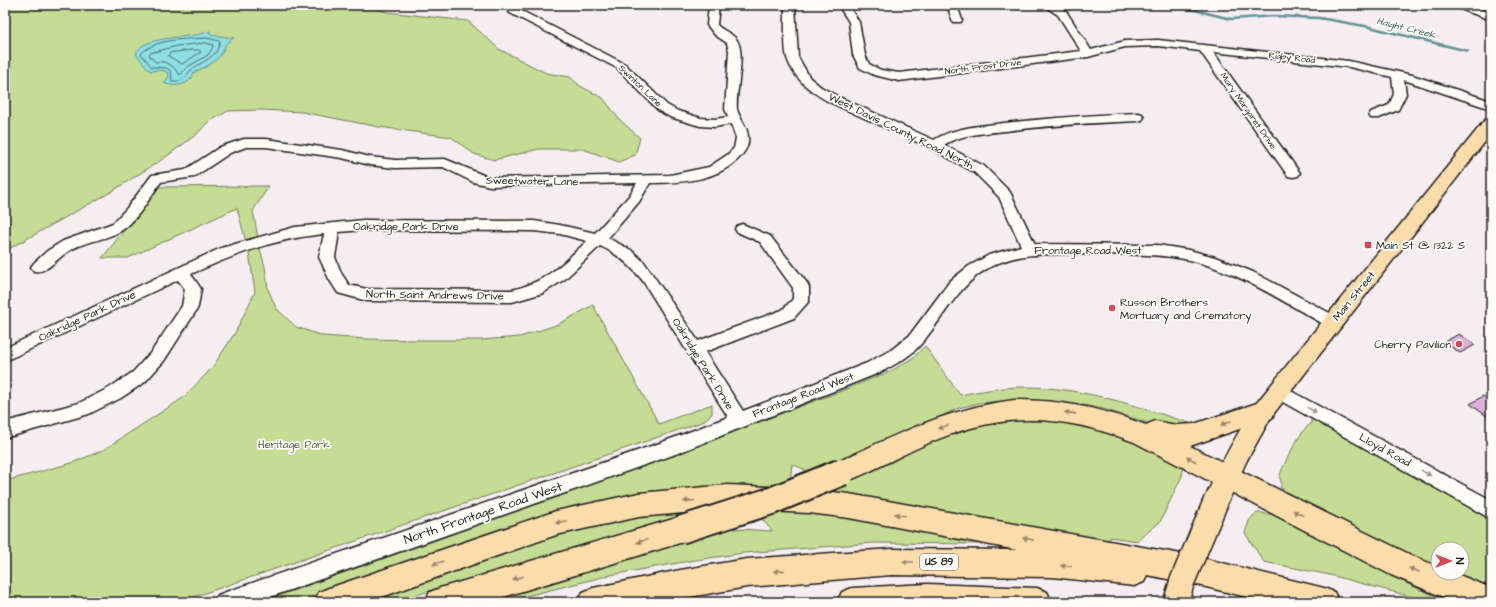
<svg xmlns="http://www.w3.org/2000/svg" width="1496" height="607" font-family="'Architects Daughter',sans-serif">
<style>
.green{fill:#c4dc93;stroke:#707c58}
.water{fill:#8edfe5;stroke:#609195}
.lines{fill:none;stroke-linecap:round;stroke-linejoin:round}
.shore{stroke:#4a6a6c;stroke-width:1}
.stream{stroke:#609195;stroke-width:2.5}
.building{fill:#dcb2d8;stroke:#1c1c1c}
.minor-casing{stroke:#1c1c1c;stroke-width:3}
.major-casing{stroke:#1c1c1c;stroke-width:3}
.highway-casing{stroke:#1c1c1c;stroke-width:3}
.minor{fill:#fdfcf7;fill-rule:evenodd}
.major{fill:#fddcac;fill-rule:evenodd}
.highway{fill:#fddcac;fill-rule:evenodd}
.major-bridge-casing{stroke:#1c1c1c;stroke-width:27;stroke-linecap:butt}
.highway-bridge-casing{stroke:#1c1c1c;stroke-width:30;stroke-linecap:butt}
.major-bridge{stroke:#fddcac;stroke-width:24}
.highway-bridge{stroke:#fddcac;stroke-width:26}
.oneway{fill:#989794}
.oneway2{fill:#98866b}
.poi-dot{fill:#d1495b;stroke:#fdfcf7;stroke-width:1.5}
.labels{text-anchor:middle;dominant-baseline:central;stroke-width:3.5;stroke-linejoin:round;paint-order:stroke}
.far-street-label{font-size:9px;fill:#1c1c1c;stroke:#fdfcf7}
.far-water-label{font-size:10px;font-style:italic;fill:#446062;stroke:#fdfcf7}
.shield{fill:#fdfcf7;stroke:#605f5e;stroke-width:1}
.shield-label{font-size:10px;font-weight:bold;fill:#1c1c1c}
.street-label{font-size:11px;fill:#1c1c1c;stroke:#fdfcf7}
.poi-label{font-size:11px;fill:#1c1c1c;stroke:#fdfcf7;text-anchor:start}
.park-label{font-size:11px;fill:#575f46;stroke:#fdfcf7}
.near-street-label{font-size:13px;fill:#1c1c1c;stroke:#fdfcf7}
</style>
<rect width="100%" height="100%" fill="#f6edf1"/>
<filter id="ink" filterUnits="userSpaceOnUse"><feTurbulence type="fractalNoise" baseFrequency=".025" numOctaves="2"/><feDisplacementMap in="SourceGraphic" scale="8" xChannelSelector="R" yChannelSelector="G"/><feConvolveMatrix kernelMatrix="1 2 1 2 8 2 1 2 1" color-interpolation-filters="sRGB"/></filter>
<g filter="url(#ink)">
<g class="green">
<path d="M5,5h358l24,7 81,9 31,28 47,24 24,4 10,9 23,12 17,22 20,18 -5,17 -16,7 -36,-13h-44l-45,11 -20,-6 -23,-17 -72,-10 -77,-15 -42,-2 -32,1 -21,12 -10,11 -34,25 -52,33 -106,59z"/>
<path d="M269,186l-16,25 7,38 5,18 3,22 8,19 20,19 27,9 42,3 54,1h62l39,-3 39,-13 34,-19 66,119 53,-20v10l-10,8 -523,180h-174v-121l67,-18 31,-13 80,-52 29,-30 23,-35 20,-41 -6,-39 -12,-45 -109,50h-26l57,-71z"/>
<path d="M925,346l35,49c21,-4 42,-8 64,-8 59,0 116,20 171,38l-3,1 -37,-1 -52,-16 -20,-4 -35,-4 -21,-2 -48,4 -20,5 -116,53 -33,11 -18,-8 -2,19 -20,6 -222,26 -42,13 -207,74h-38l294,-104 281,-105 55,-22 23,-14z"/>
<path d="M1043,418l70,12 67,32 3,8 -1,6 -22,46 -23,19 -27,-4 -1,6 -278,-49 -2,-6 81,-39 67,-26z"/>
<path d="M1311,419l5,1 175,96v70l-41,-13h12v-24h-24v20l-112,-55 -38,-21 -8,-6 2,-3c-1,-3 -3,-5 -2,-9 3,-10 22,-48 31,-51z"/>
<path d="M776,507l221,35 -15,2 -109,-1 -129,10 -55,8 -78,14 -109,27h-46l267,-74 49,3 -14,-17z"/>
<path d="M709,509l-195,56 -120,37h-42l202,-69 105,-20z"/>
<path d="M1269,511l143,75 37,16h-18l-101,-27 -66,-13 -19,-29 4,-12 4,-5 6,-4 10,3z"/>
</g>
<path class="water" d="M210,31l1,4 23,3c-12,7 -7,7 -13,16 -6,9 -17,14 -26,18 -3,2 -2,5 -4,7 -7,7 -18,8 -27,4l5,-6 -2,-5 -5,-2 -12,1 -14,-17c6,-20 60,-15 74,-23z"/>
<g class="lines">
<g class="shore">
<path d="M207,38l13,3c-3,18 -17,19 -29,29 -4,4 -6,9 -12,11h-7l-1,-9 -4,-4 -15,-1 -11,-13c16,-17 45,-14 66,-16z"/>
<path d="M206,43l7,2 -1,4 -4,6 -19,11 -9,9c-7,-9 -13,-15 -25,-13l-6,-7 1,-2 27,-7z"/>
<path d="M192,50h7l2,2 -19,12 -14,-8 2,-3z"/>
</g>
<path class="stream" d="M1151,5l43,5 37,9 43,-3 45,2 46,8 103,25"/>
</g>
<g class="building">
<path d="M1459,334l16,11 -15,8 -16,-11z"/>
<path d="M1483,396l8,6v17l-21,-15z"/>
</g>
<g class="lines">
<g class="minor-casing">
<g id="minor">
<path d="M504,5h11l3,4 107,55 42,41 11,6 23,7 14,1 13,-2 -3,-8 4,-58 -2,-8 -12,-8 -8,-10 2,-20h10l-2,20c6,6 15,8 19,14 11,13 -1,53 1,70 2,9 11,18 11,28 1,8 -2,13 -7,19 -22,25 -60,27 -91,27l-11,19 -31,36 23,12 13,12 54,79 84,-31 11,-11v-11l-33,-46 -23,-10 -2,-3 2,-3 5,-2 5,2 23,10 37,47 2,4v14l-15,17 -89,34 38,59 124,-48 24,-13 18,-14 41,-55 19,-15 20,-11 32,-9 -22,-49 -25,-25 -44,-24 -101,-46c-19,-11 -35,-23 -42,-44 -3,-9 -2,-42 -2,-53h10l3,52 12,21 11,9 16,9 97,44c20,-13 47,-14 70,-17 45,-5 89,-8 134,-10l4,1 2,3 -2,3 -4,1c-44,2 -88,4 -132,10 -20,2 -45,3 -62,14l40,21 26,26 25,52 123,1 31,5 26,7 38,15 86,46 2,4 -2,4 -6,2 -6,-2c-44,-24 -89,-55 -138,-66 -37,-8 -75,-5 -112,-6 -35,0 -68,-2 -98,20 -25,19 -38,47 -58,70 -11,13 -27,21 -42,29l-206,82 -417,147h-41l3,-7 8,-3 434,-149 68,-26 -85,-136c-13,-16 -25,-27 -43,-35l-35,33 -22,14 -31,9 -145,-1 -29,-8 -9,-14 -10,-22 5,-23c-50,5 -88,20 -133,40l10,15 -3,18 -2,4 -32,50 -19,21 -24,16 -32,16 -84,24v-16l74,-19 30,-15 24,-16 19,-21 30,-45 3,-17 -7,-9 -173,81v-13l216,-100 74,-21 68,-7 171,1 26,4 35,8 34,-37 8,-13 -147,3 -17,-4 -30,-15 -48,1 -25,-3 -28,-7 -76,-11h-20l-16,6 -36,24 -33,5c-11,15 -21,34 -36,46 -15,12 -39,12 -56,23 -11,6 -22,23 -35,20l-3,-4 3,-4 13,-12 16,-10 50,-18 14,-15 25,-33 33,-5 35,-23 24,-8h22l76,11 28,7 25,3 50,-1 45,19 180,-3 39,-8 18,-12 7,-7 2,-10 -5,-14 -16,3 -15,-1 -30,-9 -11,-6 -42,-43 -107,-55zM363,230l171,1 26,3 27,7c-26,24 -39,40 -75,49l-145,-1 -18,-4 -8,-12 -6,-16 4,-25z"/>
<path d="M838,5h10l11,17 6,33 4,9 12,6 18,3 182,-22 -23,-36 -15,-10h13l10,6 25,39 34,-9 33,-1 191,21 63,14 79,26v8l-87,-29 2,14 -8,16 -19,8h-8l-2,-3 2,-3 18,-7 5,-11 -2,-17 -43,-10 -136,-15 87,121 -2,3 -5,1 -5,-1 -88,-125 -42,-5 -33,1 -37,10 -189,24 -25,-6 -14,-7 -7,-13 -4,-33z"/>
<path d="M947,5h10l5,15 -1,2h-8z"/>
<path d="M1454,5h15l22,8v7l-36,-13z"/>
<path d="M1278,384l213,116v19l-219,-123 -3,-5 3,-5z"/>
</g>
</g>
<g class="major-casing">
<path id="major" d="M1491,118v16l-220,283 -25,45 -21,47 -9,3 -9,-3 -3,-8c14,-34 32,-65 51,-96l230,-285z"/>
</g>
<g class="highway-casing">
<g id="highway">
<path d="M1014,400c48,0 87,8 132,25l9,-4 21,4 18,-1 69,-23 9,3 3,7 -3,7 -82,28 221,109 27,12v6h16l37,15v14h-36l-64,-27 -257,-133c-77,-30 -137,-30 -212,4 -27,12 -52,27 -80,37l-9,-3 -4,-8 4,-8c61,-28 114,-56 181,-64z"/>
<path d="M728,485l81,4 40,5 349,63 126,31 10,4 5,10h-72l-69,-17 -51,-10 -3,7 -10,4 -82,-9 -161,-2 -144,12 -86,15h-83l5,-10 10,-4 87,-18 67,-11 144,-10 126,1 -168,-32 -40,-5 -81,-4 -89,8 -83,18 -188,67h-54l5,-10 10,-4 227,-77 83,-18z"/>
<path d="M680,517l10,4 4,9 -4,9 -10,4 -193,59h-62l5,-10 10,-4z"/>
<path d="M927,584l110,4 10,4 5,10h-215l5,-10 10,-4z"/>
</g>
</g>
<use href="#minor" class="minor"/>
<use href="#major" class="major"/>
<use href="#highway" class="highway"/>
<g class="major-bridge-casing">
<path id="major-bridge" d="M1176,602l6,-20 34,-81"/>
</g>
<g class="highway-bridge-casing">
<path id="highway-bridge" d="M680,530l91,-29 71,-29"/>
</g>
<use href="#major-bridge" class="major-bridge"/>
<use href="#highway-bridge" class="highway-bridge"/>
</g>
<defs><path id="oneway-solid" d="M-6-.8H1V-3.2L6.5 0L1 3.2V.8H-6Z"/></defs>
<g class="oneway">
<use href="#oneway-solid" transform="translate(1312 410) rotate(29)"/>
<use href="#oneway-solid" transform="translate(1426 473) rotate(29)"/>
</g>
<g class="oneway2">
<use href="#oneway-solid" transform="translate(1070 413) rotate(-172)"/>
<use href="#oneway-solid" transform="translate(1226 423) rotate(157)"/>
<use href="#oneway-solid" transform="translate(943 427) rotate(161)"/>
<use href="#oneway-solid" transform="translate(1191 459) rotate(-152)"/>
<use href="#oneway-solid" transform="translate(689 501) rotate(175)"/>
<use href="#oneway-solid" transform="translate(1298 513) rotate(-152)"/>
<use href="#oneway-solid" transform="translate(900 515) rotate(-170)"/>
<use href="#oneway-solid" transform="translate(561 522) rotate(167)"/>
<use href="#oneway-solid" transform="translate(1028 539) rotate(-169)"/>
<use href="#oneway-solid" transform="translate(642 541) rotate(163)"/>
<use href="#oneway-solid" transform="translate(908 562) rotate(180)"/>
<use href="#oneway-solid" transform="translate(438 563) rotate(160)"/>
<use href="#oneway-solid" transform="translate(1066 566) rotate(-175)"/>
<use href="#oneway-solid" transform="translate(1414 570) rotate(-157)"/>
<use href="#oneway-solid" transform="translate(779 571) rotate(175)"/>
<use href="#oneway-solid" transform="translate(518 578) rotate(163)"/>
</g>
</g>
<g class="poi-dot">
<rect x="1364" y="241" width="8" height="8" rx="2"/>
<circle cx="1112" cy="308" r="4"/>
<circle cx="1459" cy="344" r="4"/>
</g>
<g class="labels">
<g class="far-street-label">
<text transform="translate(1292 58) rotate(6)">Rigby Road</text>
<text transform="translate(983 67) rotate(-7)">North Frost Drive</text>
<text transform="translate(640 86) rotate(44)">Swinton Lane</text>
<text transform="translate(1248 111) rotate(55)">Mary Margaret Drive</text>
</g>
<g class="far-water-label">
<text transform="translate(1406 28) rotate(14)">Haight Creek</text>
</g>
<rect class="shield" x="920" y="554" width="38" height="16" rx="3"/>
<g class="shield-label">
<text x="939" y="562">US 89</text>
</g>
<g class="street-label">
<text transform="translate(901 131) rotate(26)">West Davis County Road North</text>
<text transform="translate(532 181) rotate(1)">Sweetwater Lane</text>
<text x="406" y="226">Oakridge Park Drive</text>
<text x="1088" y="250">Frontage Road West</text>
<text transform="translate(435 295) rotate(1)">North Saint Andrews Drive</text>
<text transform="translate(1354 296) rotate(-51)">Main Street</text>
<text transform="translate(87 316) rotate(-25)">Oakridge Park Drive</text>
<text transform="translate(703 364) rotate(58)">Oakridge Park Drive</text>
<text transform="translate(803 395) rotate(-21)">Frontage Road West</text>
<text transform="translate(1385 450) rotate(29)">Lloyd Road</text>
</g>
<g class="poi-label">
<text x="1376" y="245">Main St @ 1322 S</text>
<text x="1120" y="302">Russon Brothers<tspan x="1120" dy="13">Mortuary and Crematory</tspan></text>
<text x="1451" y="344" text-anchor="end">Cherry Pavilion</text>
</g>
<g class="park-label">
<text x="294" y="444">Heritage Park</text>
</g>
<g class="near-street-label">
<text transform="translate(483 513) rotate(-19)">North Frontage Road West</text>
</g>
</g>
<rect width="1496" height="607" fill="none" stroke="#fdfcf7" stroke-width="20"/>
<rect x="10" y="10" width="1476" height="587" fill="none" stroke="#1c1c1c" stroke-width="1.5" filter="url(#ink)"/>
<g transform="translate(1450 561) rotate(90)"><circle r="19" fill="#fdfcf7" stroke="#a3a29f"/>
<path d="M0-3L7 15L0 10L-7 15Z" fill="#d1495b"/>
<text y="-6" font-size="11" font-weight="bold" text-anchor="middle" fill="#1c1c1c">N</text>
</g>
</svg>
